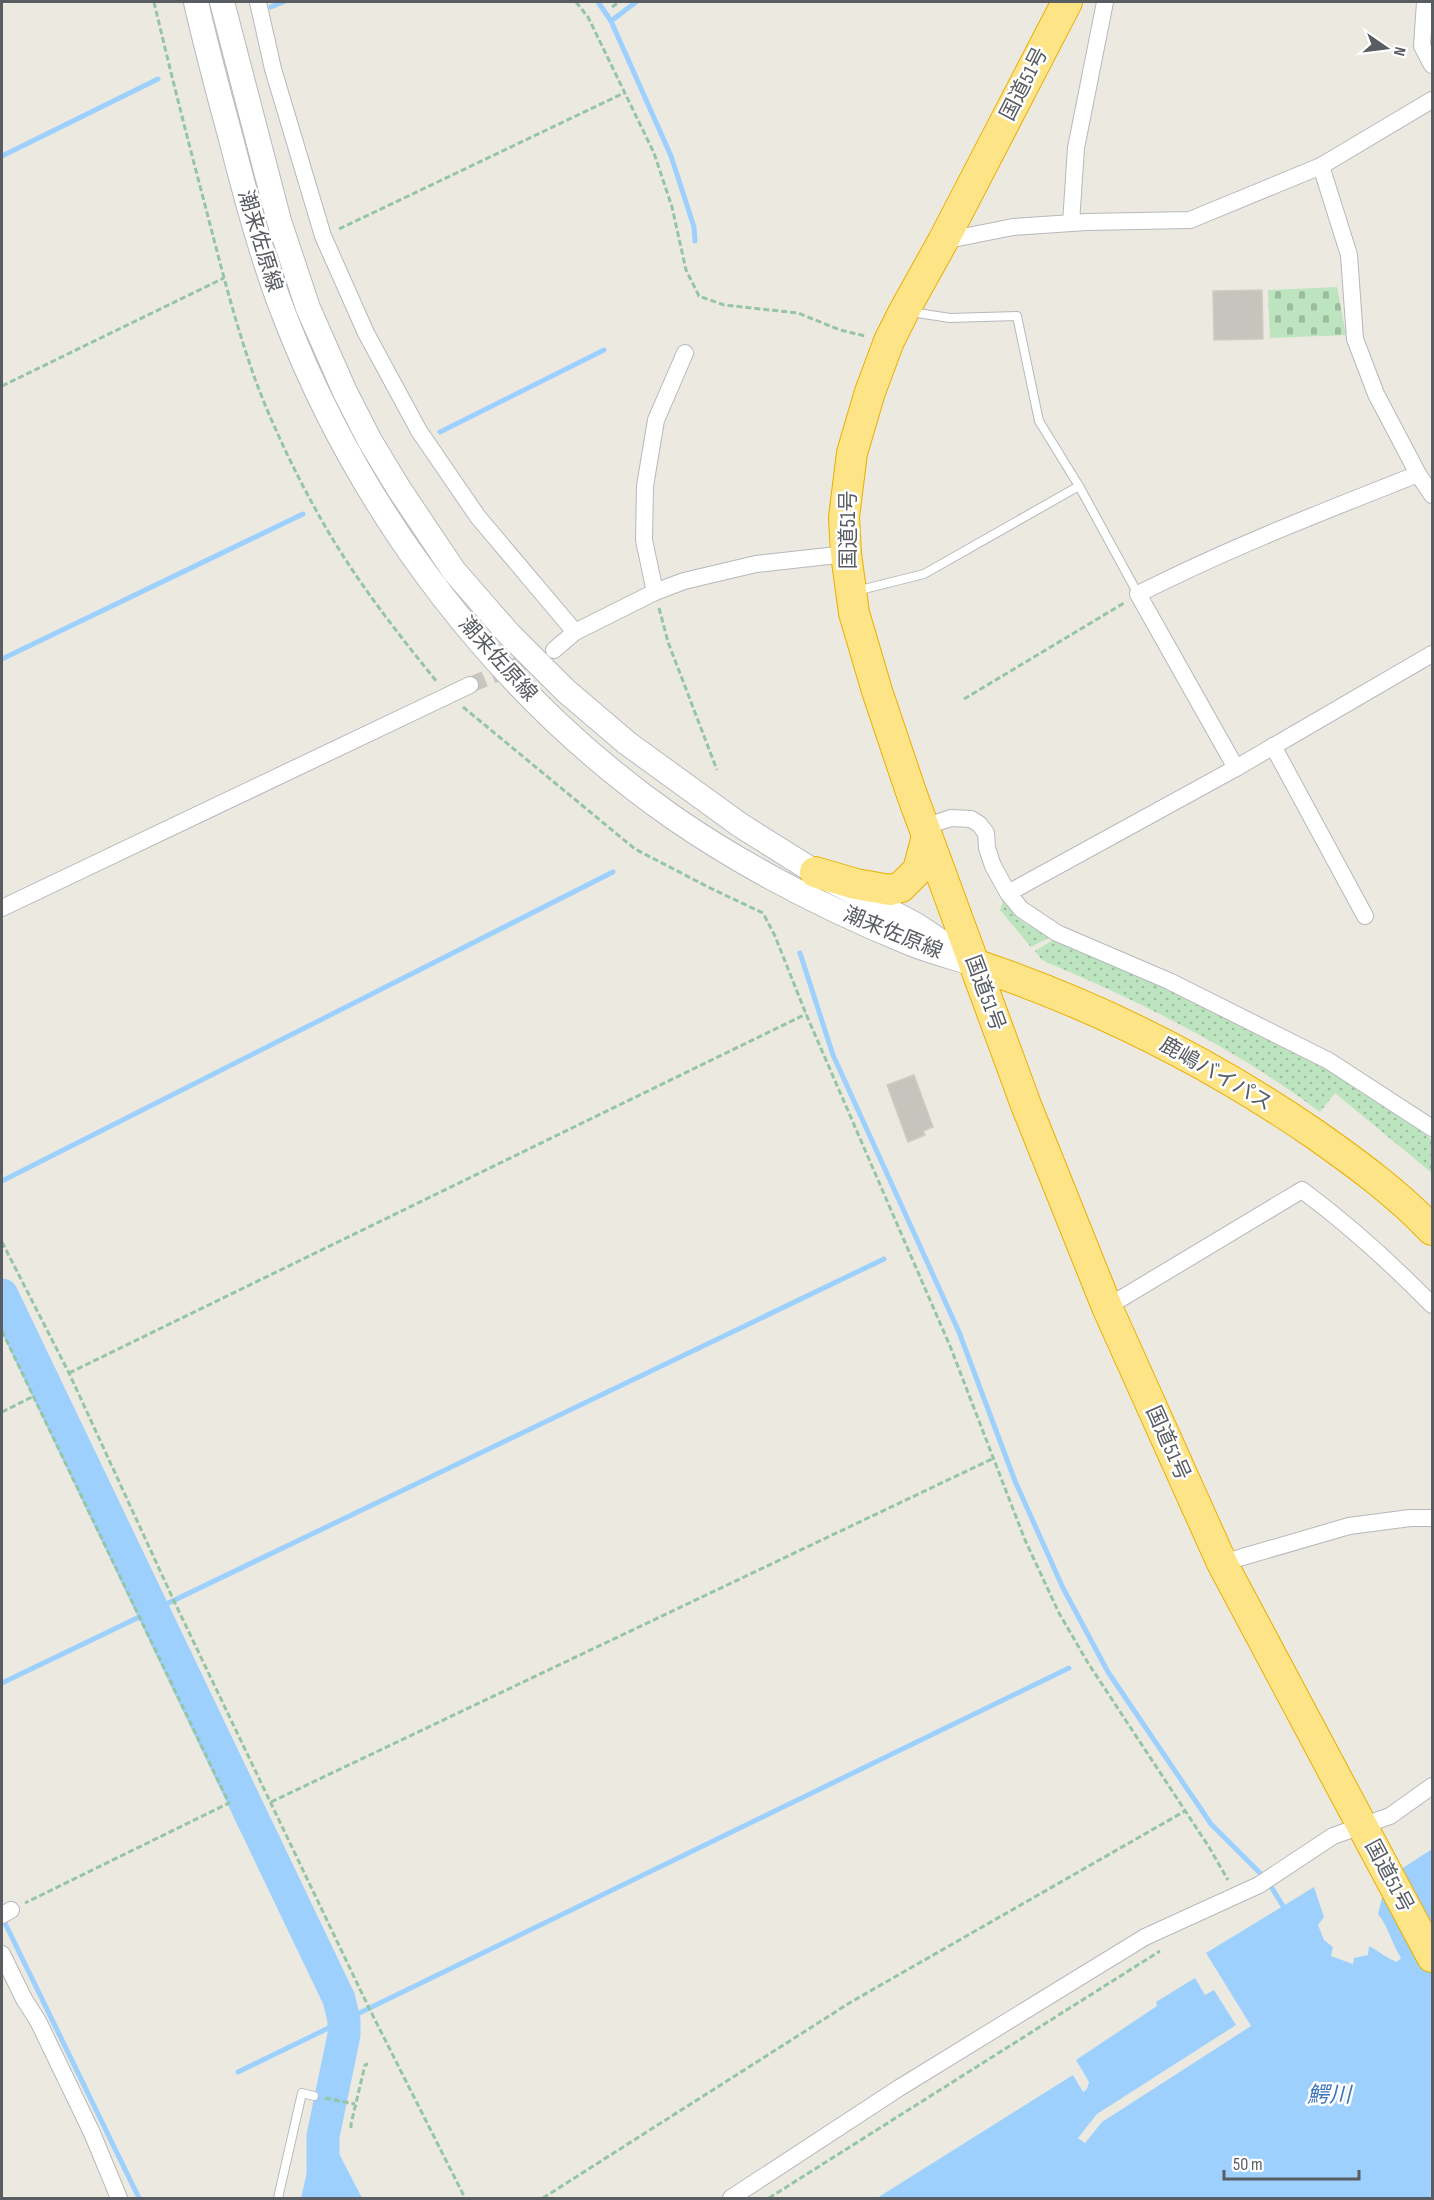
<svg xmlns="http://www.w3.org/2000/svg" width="1434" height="2200" font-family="'Sofia Sans Condensed','Noto Sans JP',sans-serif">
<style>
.grass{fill:url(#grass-dots)}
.cemetery{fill:url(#cemetery-stones)}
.water{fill:#9ed0fe}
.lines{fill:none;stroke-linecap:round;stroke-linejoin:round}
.stream{stroke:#9ed0fe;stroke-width:5}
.river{stroke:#9ed0fe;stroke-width:33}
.building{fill:#c7c4be;stroke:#d1ccbf;stroke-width:1.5}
.street-tunnel{stroke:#c7c6c0;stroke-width:16;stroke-dasharray:16 8;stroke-linecap:butt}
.lane-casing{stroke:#b6b8bd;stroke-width:10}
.street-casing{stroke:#b6b8bd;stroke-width:18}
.secondary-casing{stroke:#b6b9bf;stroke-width:26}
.highway-casing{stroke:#ebae01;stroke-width:32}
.path{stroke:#95c5a5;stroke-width:3;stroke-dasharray:6 3;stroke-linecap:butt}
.lane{stroke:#fff;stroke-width:8}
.street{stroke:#fff;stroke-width:16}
.secondary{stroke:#fff;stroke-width:24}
.highway{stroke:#fce487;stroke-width:30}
.labels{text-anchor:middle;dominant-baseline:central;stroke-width:5;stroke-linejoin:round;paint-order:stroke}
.street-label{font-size:21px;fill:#595c61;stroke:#fff}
.water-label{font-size:22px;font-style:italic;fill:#3f74b8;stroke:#fff}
</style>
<defs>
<pattern id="grass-dots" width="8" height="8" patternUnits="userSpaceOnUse" patternTransform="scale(1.5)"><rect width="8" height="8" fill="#bce4be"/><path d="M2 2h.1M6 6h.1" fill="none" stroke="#9cbc9e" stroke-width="1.8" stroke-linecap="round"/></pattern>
<pattern id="cemetery-stones" width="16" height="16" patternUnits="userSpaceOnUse" patternTransform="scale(1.5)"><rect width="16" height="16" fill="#bce4be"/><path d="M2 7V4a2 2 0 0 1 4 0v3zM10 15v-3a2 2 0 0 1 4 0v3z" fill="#9cbc9e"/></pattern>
</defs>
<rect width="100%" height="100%" fill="#eceae0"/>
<g class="grass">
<path d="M1003,901l17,19 30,17 -19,10 -31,-37z"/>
<path d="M1053,940l98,40 153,72 98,64 30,24v33l-97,-80 -15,19c-85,-64 -181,-111 -278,-152l-7,-9z"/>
</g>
<path class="cemetery" d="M1337,287l9,48 -76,3 -2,-48z"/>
<g class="water">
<path d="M1432,1849v349h-555l196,-123 10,17 4,-3 2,-7 -13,-22 81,-54 -1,-4 39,-24 10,17 9,-5 22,35 -139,89 -19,24 7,5 17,-21 149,-96 -45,-73 108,-66 10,30 -6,8 6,15 9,7 -2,9 22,8 1,-6 14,-3 1,-9c10,5 17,12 28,16l4,-4c-9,-14 -13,-32 -23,-44l4,-16 10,-23z"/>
<path d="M323,2102l14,3 -7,31 32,62h-61z"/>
</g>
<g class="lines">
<g class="stream">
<path d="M598,2l13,19 60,135 23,71 1,14"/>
<path d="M271,7l12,-5"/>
<path d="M611,21l25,-19"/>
<path d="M2,156l156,-77"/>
<path d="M440,432l164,-82"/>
<path d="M2,659l301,-145"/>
<path d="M800,953l33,102 126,277 56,149 48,107 45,84 103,152 56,56 16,26"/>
<path d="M2,1181l611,-309"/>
<path d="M2,1683l882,-424"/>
<path d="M2,1917l137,281"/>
<path d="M238,2072l831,-404"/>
</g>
<path class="river" d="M2,1295l337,704 5,21v15l-21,101v62"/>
</g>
<g class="building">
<path d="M1262,290l1,49 -49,1 -1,-49z"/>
<path d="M914,1075l19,52 -10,4 2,4 -17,7 -21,-57z"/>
</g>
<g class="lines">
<path class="street-tunnel" d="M470,685l71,-30"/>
<g class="lane-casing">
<g id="lane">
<path d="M911,312l39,6 67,-2 22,105 40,65 59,108"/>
<path d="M856,591l68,-17 155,-88"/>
<path d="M278,2198l24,-105 12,3"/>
</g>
</g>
<g class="street-casing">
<g id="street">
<path d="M258,2l15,67 50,167 43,97 53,98 59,86 97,115"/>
<path d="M1425,2l-3,44 10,19"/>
<path d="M1321,166l28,89 6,84 21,55 42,80 14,21"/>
<path d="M1071,223l5,-75 29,-146"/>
<path d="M943,241l70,-14 74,-5 103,-2 131,-54 111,-66"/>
<path d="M655,592l-11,-52 1,-54 11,-66 29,-67"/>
<path d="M554,650l21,-18 80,-40 29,-11 72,-17 90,-10"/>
<path d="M1273,746l92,170"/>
<path d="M1236,768l-98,-174c93,-47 184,-82 280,-120"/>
<path d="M924,827l27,-9 20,1 8,5 7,9 1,15 6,18 15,27 13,16 36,24 112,48 160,80 103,67"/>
<path d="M1008,893l228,-125 196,-114"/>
<path d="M2,908l468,-223"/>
<path d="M1107,1307l195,-117c47,35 89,73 130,115"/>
<path d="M1222,1563l127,-37 61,-8h22"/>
<path d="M2,1915l9,-5"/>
<path d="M2,1954l22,45 14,22 54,112 27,65"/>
<path d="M731,2198l168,-110 246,-151 114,-52 74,-49 57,-20 42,-30"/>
</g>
</g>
<g class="secondary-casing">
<g id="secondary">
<path d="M196,2c10,44 22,89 34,133 16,62 32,123 55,182 77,199 214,379 389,501 74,51 155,92 238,126 20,8 41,13 62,20"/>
<path d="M222,2l57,219 29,87 37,84 25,49 29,48 55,82 55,63 57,57 61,52 113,82 75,47 101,53 36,24"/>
</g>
</g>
<g class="highway-casing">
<g id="highway">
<path d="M1067,2l-124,239 -39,70 -15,30 -19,51 -18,61 -8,64 2,37 8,59 23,78 34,101 115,313 81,202 115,256 210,394"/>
<path d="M815,872l41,12 34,6 11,-3 17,-17 9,-34"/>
<path d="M974,964c122,41 236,98 342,171 41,29 81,58 116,95"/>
</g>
</g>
<g class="path">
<path d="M154,2c16,68 33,135 51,203 15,58 30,118 50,174 17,46 42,98 66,140 33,59 74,111 116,163"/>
<path d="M576,2l12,15 66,136 18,54 14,63 13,26 25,9 74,8 42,17 25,6"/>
<path d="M612,7l7,-5"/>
<path d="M339,229l285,-136"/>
<path d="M2,386l222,-108"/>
<path d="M659,608l9,34 49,128"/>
<path d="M964,699l160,-96"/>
<path d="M463,707l172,142 75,39 53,25 12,23 31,78 144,332 75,194 34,73 29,50 121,184 19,33"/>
<path d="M2,1242l67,131 105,228 195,407 96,190"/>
<path d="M2,1331l227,472 -204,100"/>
<path d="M69,1373l737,-359"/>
<path d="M2,1412l32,-16"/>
<path d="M271,1802l721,-343"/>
<path d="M325,2098l30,6"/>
<path d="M351,2128v-4l14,-59 3,-1"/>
<path d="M543,2198l308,-196 334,-191"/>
<path d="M769,2198l391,-247"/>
</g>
<use href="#lane" class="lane"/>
<use href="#street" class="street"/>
<use href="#secondary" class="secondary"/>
<use href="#highway" class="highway"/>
</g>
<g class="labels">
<g class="street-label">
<text transform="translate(1024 84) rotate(-63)">国道51号</text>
<text transform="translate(260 241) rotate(73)">潮来佐原線</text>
<text transform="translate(848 530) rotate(-90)">国道51号</text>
<text transform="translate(498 659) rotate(48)">潮来佐原線</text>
<text transform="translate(893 933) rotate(22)">潮来佐原線</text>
<text transform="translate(985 993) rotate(70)">国道51号</text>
<text transform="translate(1216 1074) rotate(30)">鹿嶋バイパス</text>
<text transform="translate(1168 1443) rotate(66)">国道51号</text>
<text transform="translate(1389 1876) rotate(62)">国道51号</text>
</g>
<g class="water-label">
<text x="1329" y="2095">鰐川</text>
</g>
</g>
<rect width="1434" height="2200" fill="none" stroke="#595c61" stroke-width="6"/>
<g transform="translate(1386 48) rotate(104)" stroke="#ffffff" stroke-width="4.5" paint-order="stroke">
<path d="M0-4.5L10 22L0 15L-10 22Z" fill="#595c61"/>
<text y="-9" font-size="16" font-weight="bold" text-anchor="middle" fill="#595c61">N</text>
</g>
<path d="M1224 2170v9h135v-9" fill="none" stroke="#595c61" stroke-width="3"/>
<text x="1233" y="2170" font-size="18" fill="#595c61" stroke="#ffffff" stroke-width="4.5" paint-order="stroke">50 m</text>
</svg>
